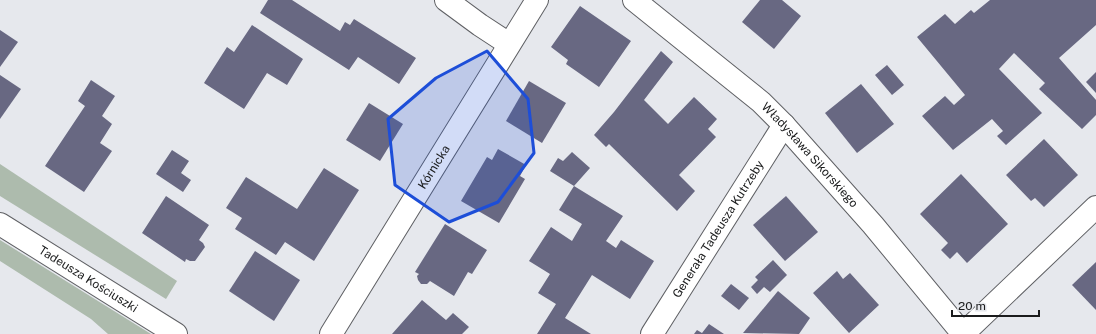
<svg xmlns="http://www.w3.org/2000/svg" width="1096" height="334" font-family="'Public Sans',sans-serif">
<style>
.green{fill:#adbbad}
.building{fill:#686882}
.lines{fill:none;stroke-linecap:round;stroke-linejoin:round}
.minor-casing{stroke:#5f6064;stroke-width:24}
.minor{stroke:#fff;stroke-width:22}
.marked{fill:#1d4ed8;fill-opacity:0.2;stroke:#1d4ed8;stroke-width:3;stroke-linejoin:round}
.labels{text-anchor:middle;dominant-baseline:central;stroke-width:3.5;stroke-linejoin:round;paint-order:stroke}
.street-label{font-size:12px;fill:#1a1b1c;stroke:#e6e8ed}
</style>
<rect width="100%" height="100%" fill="#e6e8ed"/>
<g class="green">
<path d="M0,164l177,117 -11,18 -166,-103z"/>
<path d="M0,240l151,94h-43l-17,-15 -91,-58z"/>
</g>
<g class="building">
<path d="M268,0h24l48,31 5,-9 5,3 4,-6 62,39 -17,26 -41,-27 -9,13 -89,-57z"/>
<path d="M760,0h22l19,16 -27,33 -32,-27z"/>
<path d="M990,0h106v25l-37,33 37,42v15l-14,14 -43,-40 6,-6 -31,-30 -15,16 43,44 -36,32 -9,-9 6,-5 -11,-12 -39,31 -31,-34 23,-20 9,9 11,-10 -48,-58 28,-23 10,10 16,-14 3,3z"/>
<path d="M580,6l51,35 -32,46 -33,-23 2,-4 -17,-13z"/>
<path d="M252,25l51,34 -16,26 -20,-12 -23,36 -40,-26 23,-36 7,5z"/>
<path d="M0,30l18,12 -18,25z"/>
<path d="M661,51l12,11 -29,38 24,24 26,-27 23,22 -9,10 8,8 -37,38 16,16 -18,20 -68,-67 -3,3 -12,-12 20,-23z"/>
<path d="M887,65l17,20 -12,10 -17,-20z"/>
<path d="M1096,72v21l-10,-11z"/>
<path d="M0,75l21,14 -21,30z"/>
<path d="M91,80l24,16 -13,20 10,8 -12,19 12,8 -28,41 -39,-26 40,-60 -7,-5z"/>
<path d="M529,81l37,22 -24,40 -36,-22z"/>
<path d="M861,84l33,40 -37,29 -32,-40z"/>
<path d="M369,103l34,21 -23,37 -34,-21z"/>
<path d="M1044,139l34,36 -34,32 -9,-9 -4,3 -25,-26z"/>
<path d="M498,149l28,16 -6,11 5,3 -26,44 -38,-22 26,-44 5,3z"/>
<path d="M172,150l17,11 -8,12 10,7 -8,12 -27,-18z"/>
<path d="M572,152l18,16 -16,18 -24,-15 8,-13 5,3z"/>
<path d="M324,168l35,22 -45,71 -29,-19 -9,13 -41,-26 7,-11 -16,-10 20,-31 51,32z"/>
<path d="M961,174l47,50 -41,39 -10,-11 -7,7 -9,-9 7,-7 -28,-29z"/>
<path d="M574,186l49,30 -17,25 10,7 5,-8 33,21 -24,38 -38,-24 -27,43 26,16h-54l19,-30 -18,-11 12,-19 -21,-13 22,-34 21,14 10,-17 -23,-14z"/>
<path d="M166,196l43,29 -10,15 4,3 2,4 -10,14h-5l-4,-2 -1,3 -43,-29z"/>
<path d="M786,196l32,36 -33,29 -32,-36z"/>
<path d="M445,224l42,26 -15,24 -4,-2 -14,24 -24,-15 -3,3h-6l-3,-4 -1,-4 2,-2 -4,-2z"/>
<path d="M255,251l45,29 -26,41 -45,-30z"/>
<path d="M773,260l14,15 -17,17 -6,-5 -7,7 -6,-7 7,-7 -3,-3z"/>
<path d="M1096,262v48l-24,-25z"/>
<path d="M837,271l6,8 7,-6 29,32 -30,28 -36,-40z"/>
<path d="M731,284l18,14 -10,12 -18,-14z"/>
<path d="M778,291l32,27 -11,16 -56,-1z"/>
<path d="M422,300l24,20 7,-7 16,14 -7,7h-70z"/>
<path d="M709,324l15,10h-30l3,-4 5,3z"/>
</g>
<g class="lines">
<g class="minor-casing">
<g id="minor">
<path d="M446,0l34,25 29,19"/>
<path id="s1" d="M634,0l127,102 23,23 89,100 90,109"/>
<path id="s2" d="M0,224l176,110"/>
<path id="s3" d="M331,334l206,-334"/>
<path id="s4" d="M652,334l132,-209"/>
<path d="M963,334l133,-127"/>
</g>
</g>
<use href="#minor" class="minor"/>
</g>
<path class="marked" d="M487,51l41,48 6,54 -36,49 -49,20 -54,-37 -7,-66 48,-41z"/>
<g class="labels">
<g class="street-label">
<text stroke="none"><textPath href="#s1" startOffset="235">Władysława Sikorskiego</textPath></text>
<text stroke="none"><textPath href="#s3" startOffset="196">Kórnicka</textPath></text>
<text stroke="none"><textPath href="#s4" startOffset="124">Generała Tadeusza Kutrzeby</textPath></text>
<text stroke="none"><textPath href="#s2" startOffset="104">Tadeusza Kościuszki</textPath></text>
</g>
</g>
<path d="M952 310v6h87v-6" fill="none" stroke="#1a1b1c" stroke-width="2"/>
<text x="958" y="310" font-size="12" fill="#1a1b1c" stroke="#e6e8ed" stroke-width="3" paint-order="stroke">20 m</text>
</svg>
